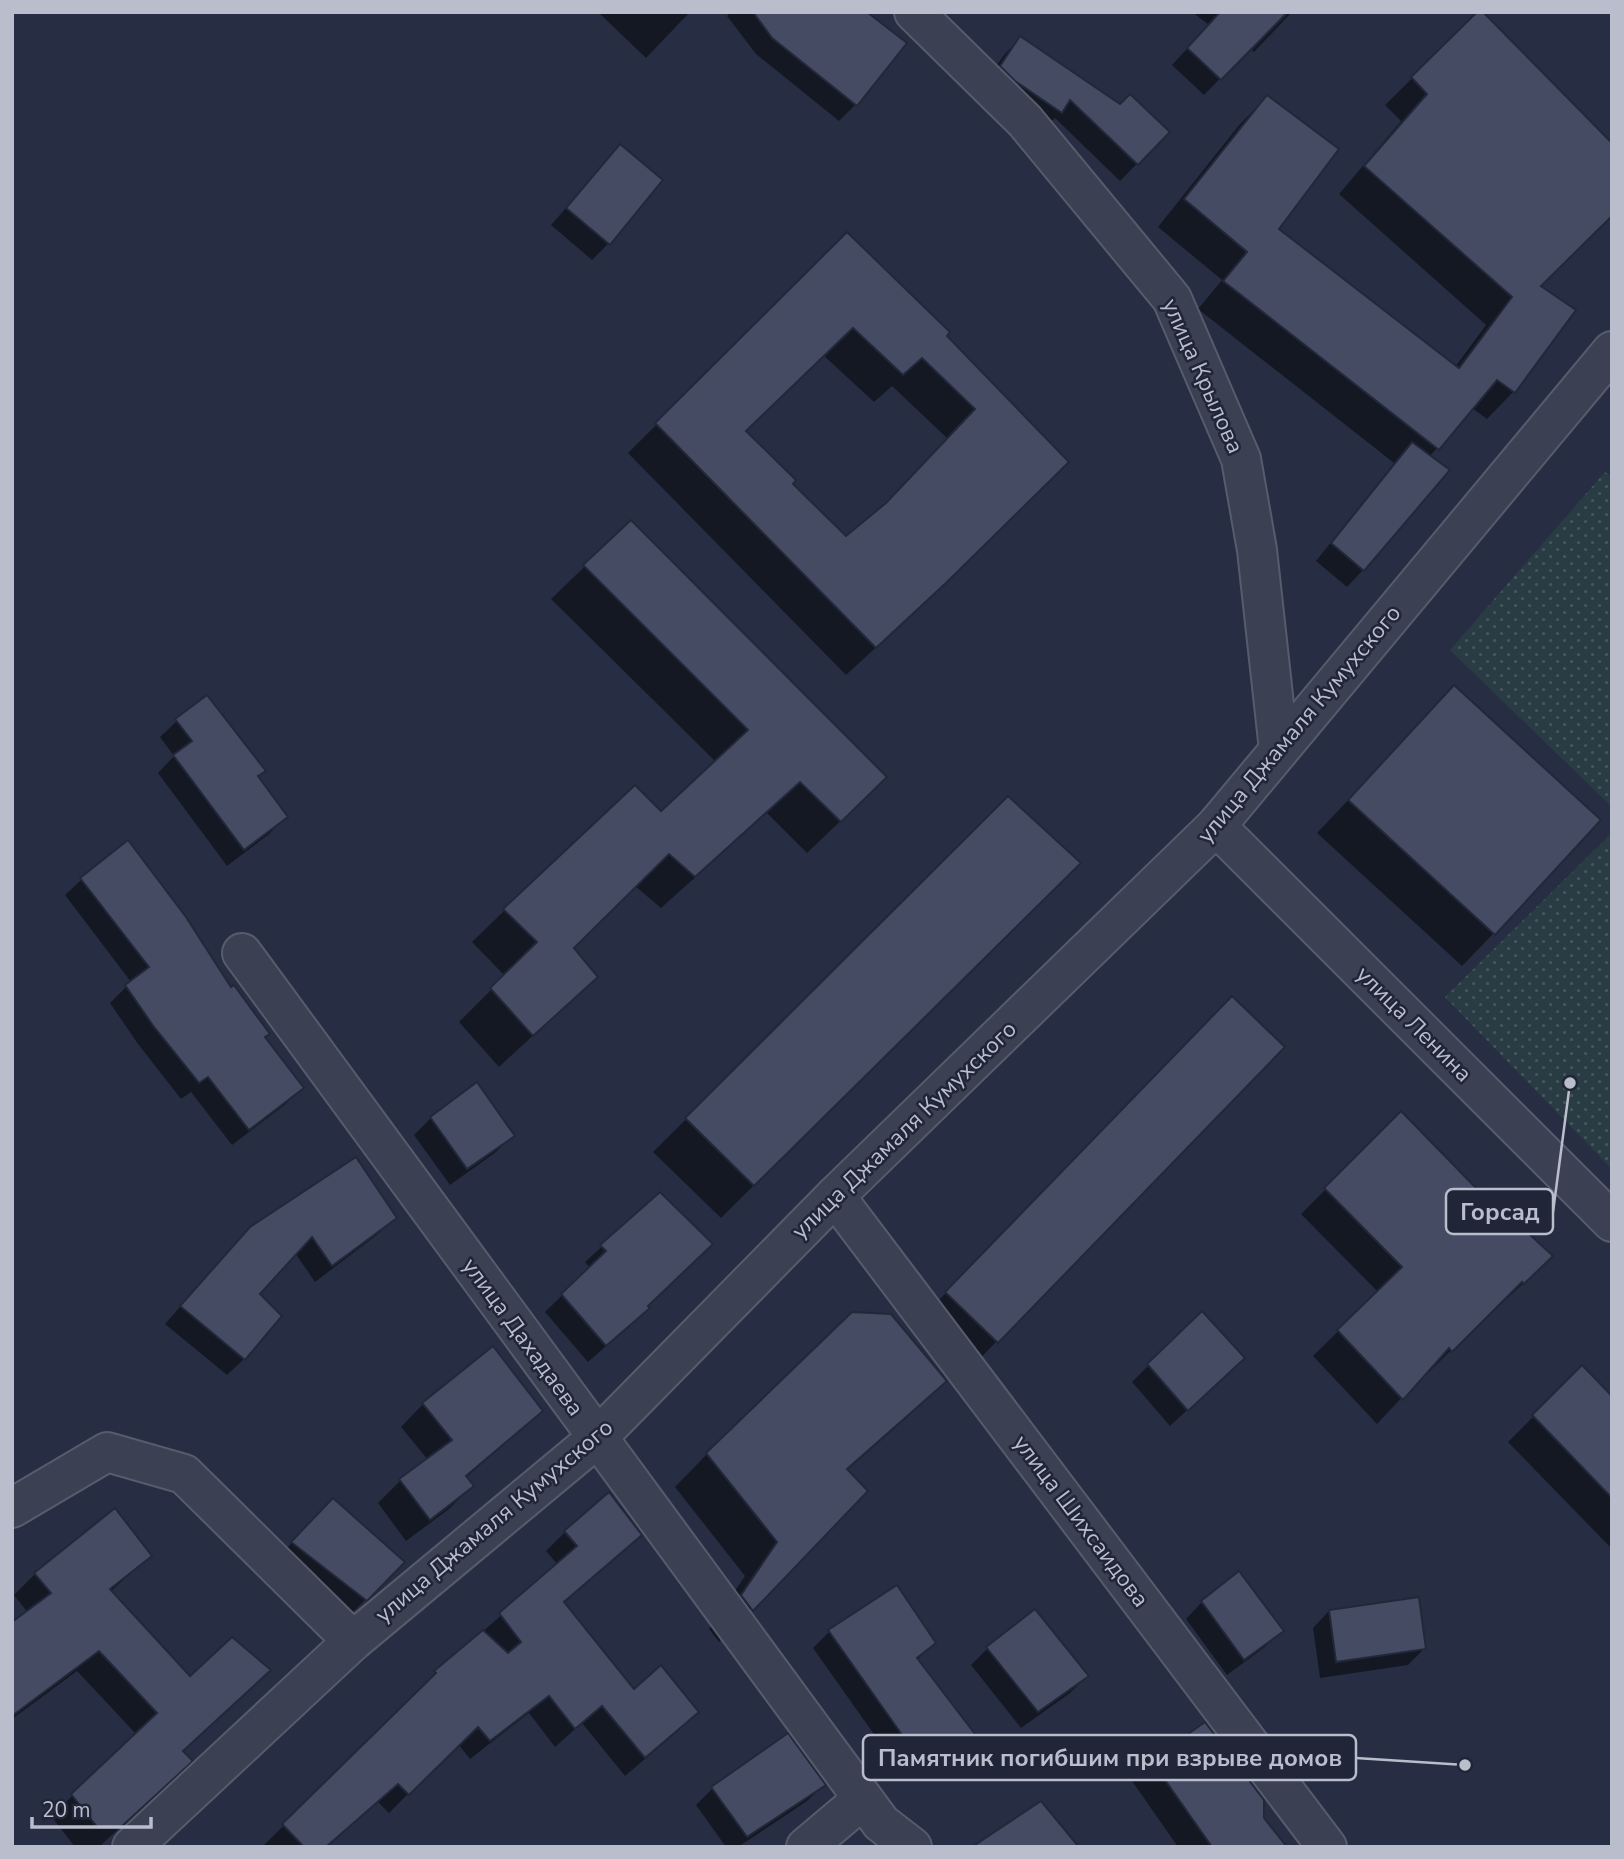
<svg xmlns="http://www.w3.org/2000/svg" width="1624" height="1859" font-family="'Nunito Sans',sans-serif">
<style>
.garden{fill:url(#garden-dots)}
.shadow{fill:#0007;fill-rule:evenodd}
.building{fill:#444b62;stroke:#22283a;stroke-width:2;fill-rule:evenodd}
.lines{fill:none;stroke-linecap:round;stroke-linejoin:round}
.minor-casing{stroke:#575c6c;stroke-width:42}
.minor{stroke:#3b4152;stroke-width:38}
.labels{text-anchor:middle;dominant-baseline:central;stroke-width:5;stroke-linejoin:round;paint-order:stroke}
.street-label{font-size:23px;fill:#b9bdcc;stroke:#202638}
.leader{fill:none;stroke:#b9bdcc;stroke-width:2.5}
.callout-dot{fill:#b9bdcc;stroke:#202638;stroke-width:2.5}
.callout{fill:#202638;stroke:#b9bdcc;stroke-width:2.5}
.callout-label{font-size:24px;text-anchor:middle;font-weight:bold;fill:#b9bdcc}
</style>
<defs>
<pattern id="garden-dots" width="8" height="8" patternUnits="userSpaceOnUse" patternTransform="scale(1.75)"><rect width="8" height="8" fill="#293c43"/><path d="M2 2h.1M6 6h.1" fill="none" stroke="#46565d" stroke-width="1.8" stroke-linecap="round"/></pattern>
</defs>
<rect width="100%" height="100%" fill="#272e43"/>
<g class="garden">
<path d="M1605,472l7,5v330l-162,-157z"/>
<path d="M1612,833v336l-167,-172z"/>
</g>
<g class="shadow">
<path d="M690,12l-44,46 -47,-45 1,-1z"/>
<path d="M731,12h89l36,92 -17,17 -83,-67 -29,-38z"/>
<path d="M1192,12h100l-38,40 -4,-4 -46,47 -32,-30 37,-40z"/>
<path d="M1479,12l59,275 36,23 -61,82 -26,27 -15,-11 -43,49 -66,113 -16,17 -31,-26 78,-98 -196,-154 24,-29 -64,-53 82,-103 27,-27 10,132 178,138 31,-42 -147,-131 62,-73 -16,-16z"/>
<path d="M1020,38l100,68 48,26 -48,49 -65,-63 -11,10 -60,-45 20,-28z"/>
<path d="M620,147l-11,96 -17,17 -41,-35z"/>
<path d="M847,235l220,227 -151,149 -70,64 -218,-222zM823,355l51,47 18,-16 56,53 -67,71 -35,29 -55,-55 -47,-53z"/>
<path d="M631,522l221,288 -45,43 -40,-40 -106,95 -26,-22 -63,62 24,29 -97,90 -40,-45 46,-46 -33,-34 33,-32 156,-96 55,-52 -165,-163z"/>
<path d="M1454,688l40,245 -32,33 -145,-133z"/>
<path d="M177,721l87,50 -7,7 29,39 -17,17 -42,32 -69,-93 16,-17 -14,-19z"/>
<path d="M1008,799l70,64 -357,355 -68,-66z"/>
<path d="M82,879l182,159 38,49 -16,17 -54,41 -41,-53 -10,7 -43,-55 -28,-41 21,-21 -66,-87z"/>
<path d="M1199,1031l83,16 -318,328 -50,-49z"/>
<path d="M476,1085l37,50 -17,17 -46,33 -36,-50 17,-17z"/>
<path d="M1401,1114l125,167 -28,26 -2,-1 -70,69 -2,-1 -47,50 -64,-68 65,-64 -77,-78z"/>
<path d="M660,1194l-14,113 -15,17 -43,38 -43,-50 45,-44 -5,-6z"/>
<path d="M395,1218l-17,16 -63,48 -20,-29 -37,41 -14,65 -17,16 -62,-51 69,-78z"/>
<path d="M1201,1313l25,61 -56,52 -38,-44z"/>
<path d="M1582,1368l30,31v150l-104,-107z"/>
<path d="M945,1380l-33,33 -66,58 19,20 -146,151 -10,-13 36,-53 -70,-89 32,-33z"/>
<path d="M423,1404l117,7 -74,67 6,8 -23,23 -43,32 -28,-38 22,-22 28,-21 -27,-33z"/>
<path d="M316,1517l87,45 -54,54 -73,-56z"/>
<path d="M565,1532l75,3 -77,69 71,87 63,21 -19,19 -53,45 -43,-53 -27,24 -26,-34 -59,46 -12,-15 -69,69 -11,-11 -52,45h-60l-2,-2 154,-152 -2,-1 20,-19 122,-108 -12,-14z"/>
<path d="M150,1556l-40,36 80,86 -9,74 -12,30 -70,65h-24l-24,-31 86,-81 -60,-64 -65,48v-95l16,-11 -14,-18 21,-21z"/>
<path d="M1202,1602l79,28 -16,17 -38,28 -41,-56z"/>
<path d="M1329,1611l96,37 -17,17 -88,13 -7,-50z"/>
<path d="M829,1632l105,11 -17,17 55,74 -16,17 -49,30 -94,-133z"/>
<path d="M987,1649l100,27 -17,17 -49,35 -50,-63z"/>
<path d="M1152,1761l110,57 23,29h-107l-46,-66z"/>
<path d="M824,1785l-17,16 -69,46h-12l-30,-42 17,-17z"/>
</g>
<g class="building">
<path d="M753,12h114l40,31 -50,63 -85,-68z"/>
<path d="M1220,12h68l-67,68 -34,-32z"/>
<path d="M1477,12h6l129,131v73l-71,70 35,24 -61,83 -18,-13 -58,70 -216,-169 24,-29 -63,-53 83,-104 72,54 -60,80 180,139 53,-71 -148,-131 63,-72 -16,-17z"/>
<path d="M1020,36l100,68 10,-10 40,38 -32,33 -68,-65 -8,13 -47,-32 -15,-15z"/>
<path d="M620,144l43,36 -53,65 -44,-37z"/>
<path d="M847,232l103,100 -3,4 122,126 -122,120 -71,66 -221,-225zM853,328l50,47 19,-17 53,51 -89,94 -40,33 -53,-52 3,-4 -50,-49z"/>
<path d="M1412,442l38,28 -86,101 -33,-28z"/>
<path d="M631,520l256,257 -46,45 -41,-40 -105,95 -26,-23 -95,94 24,29 -65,59 -43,-48 47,-46 -34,-33 132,-124 26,26 87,-81 -165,-165z"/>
<path d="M1454,685l147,135 -106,115 -147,-135z"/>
<path d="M207,695l59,76 -8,5 30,41 -44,33 -71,-95 19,-14 -17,-22z"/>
<path d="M1008,796l73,67 -327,323 -69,-68z"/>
<path d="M128,840l58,77 45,70 3,-2 36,49 -5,3 39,51 -55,42 -41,-53 -9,6 -45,-56 -29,-42 24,-18 -69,-89z"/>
<path d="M1232,996l53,51 -287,296 -53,-51z"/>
<path d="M477,1082l38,54 -48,33 -37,-52z"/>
<path d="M1401,1111l78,80 2,-2 72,67 -29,28 -2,-2 -70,70 -3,-4 -46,52 -66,-70 65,-63 -78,-79z"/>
<path d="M356,1157l41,61 -65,48 -20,-29 -52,57 22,22 -37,44 -65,-54 70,-79z"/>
<path d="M660,1192l53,52 -65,62 2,2 -44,38 -45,-52 45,-43 -6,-6z"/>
<path d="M1202,1311l43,47 -57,53 -41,-47z"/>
<path d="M852,1312l39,2 56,67 -100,88 21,22 -115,120 -12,-16 36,-53 -71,-89z"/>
<path d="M493,1346l50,65 -77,65 8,10 -44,34 -31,-41 53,-39 -30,-37z"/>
<path d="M1582,1365l30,31v102l-80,-83z"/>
<path d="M609,1492l33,43 -78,67 70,87 27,-24 38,47 -54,46 -43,-52 -27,23 -26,-33 -59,45 -12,-14 -69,68 -11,-11 -72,63h-22l-22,-23 154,-151 -2,-2 49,-41 25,23 13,-11 -22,-29 78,-67 -13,-15z"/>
<path d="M333,1498l72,64 -38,39 -76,-59z"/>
<path d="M115,1508l37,48 -42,33 80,87 42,-39 39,33 -88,81 10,10 -72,66 -23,1 -27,-34 86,-81 -58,-62 -87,65v-94l39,-29 -17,-20z"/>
<path d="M1239,1571l45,60 -40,29 -43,-59z"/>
<path d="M897,1585l39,58 -19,15 58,76 -51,32 -96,-136z"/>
<path d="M1419,1597l7,52 -90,13 -7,-52z"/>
<path d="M1035,1609l54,67 -51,36 -52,-65z"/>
<path d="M1205,1722l59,78v18l23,29h-75l-61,-87z"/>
<path d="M788,1733l38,52 -79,52 -36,-50z"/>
<path d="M1041,1801l38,46h-107z"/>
</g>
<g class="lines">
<g class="minor-casing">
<g id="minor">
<path d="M914,12l111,109 147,178 69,160 16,91 22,200"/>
<path d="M1216,826l396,396"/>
<path d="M242,953l639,870 31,24"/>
<path d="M835,1196l492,651"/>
<path d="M12,1508l95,-56 77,22 169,167"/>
<path d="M132,1847l221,-206 244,-203 238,-242 381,-370 396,-475"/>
<path d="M806,1847l57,-48"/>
</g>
</g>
<use href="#minor" class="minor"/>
</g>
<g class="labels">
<g class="street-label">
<text transform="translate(1203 376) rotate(66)">улица Крылова</text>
<text transform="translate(1299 724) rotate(-50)">улица Джамаля Кумухского</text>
<text transform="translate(1414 1024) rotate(45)">улица Ленина</text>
<text transform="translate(904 1130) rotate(-44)">улица Джамаля Кумухского</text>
<text transform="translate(523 1337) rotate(54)">улица Дахадаева</text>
<text transform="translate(494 1521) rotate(-40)">улица Джамаля Кумухского</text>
<text transform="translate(1081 1521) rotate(53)">улица Шихсаидова</text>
</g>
</g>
<path class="leader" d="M1570 1083L1553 1212M1465 1765L1356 1758"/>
<g class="callout-dot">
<circle cx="1570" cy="1083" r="7"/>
<circle cx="1465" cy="1765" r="7"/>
</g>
<g class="callout">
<rect x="1446" y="1189" width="107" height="45" rx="7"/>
<rect x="863" y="1735" width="493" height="45" rx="7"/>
</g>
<g class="callout-label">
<text x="1500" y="1220">Горсад</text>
<text x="1110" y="1766">Памятник погибшим при взрыве домов</text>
</g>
<rect width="1624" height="1859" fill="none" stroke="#b9bdcc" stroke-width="28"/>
<path d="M32 1817v10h119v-10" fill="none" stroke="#b9bdcc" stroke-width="3.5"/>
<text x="42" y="1817" font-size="21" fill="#b9bdcc" stroke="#202638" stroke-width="5" paint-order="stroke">20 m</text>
</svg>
